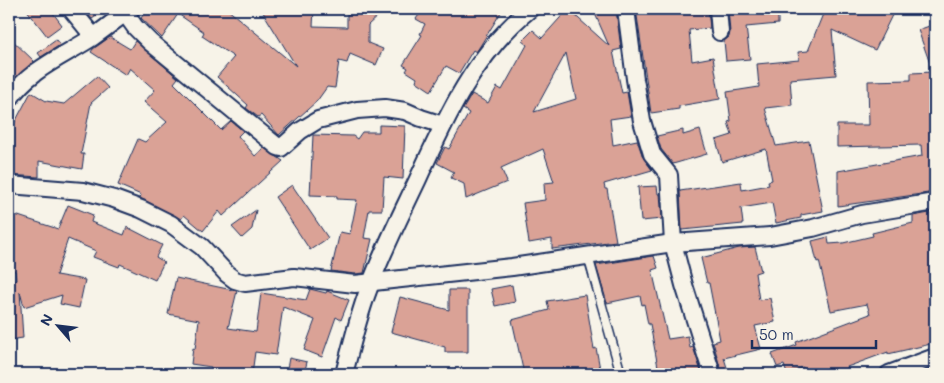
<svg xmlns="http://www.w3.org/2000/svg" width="944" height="383" font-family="Mali,sans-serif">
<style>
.building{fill:#daa296;stroke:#1b2f5e;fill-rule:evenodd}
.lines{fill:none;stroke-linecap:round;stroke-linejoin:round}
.lane-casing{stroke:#1b2f5e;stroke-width:11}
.street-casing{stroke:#1b2f5e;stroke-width:20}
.lane{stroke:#f7f3e8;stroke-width:8}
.street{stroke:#f7f3e8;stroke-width:16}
</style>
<rect width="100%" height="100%" fill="#f7f3e8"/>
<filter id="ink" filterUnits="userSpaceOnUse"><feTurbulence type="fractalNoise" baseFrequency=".02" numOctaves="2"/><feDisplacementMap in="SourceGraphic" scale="10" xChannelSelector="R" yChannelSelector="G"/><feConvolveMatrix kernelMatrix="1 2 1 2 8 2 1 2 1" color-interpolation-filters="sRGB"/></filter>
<g filter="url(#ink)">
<g class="building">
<path d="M26,9h24l12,16 -15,11z"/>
<path d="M84,9h23l-15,10z"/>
<path d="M147,9h80l69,57 -35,-57h53l-1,17 34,1v-13l32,1 -11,10v18l15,6 -7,16 -26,-11 -3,9 -8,-2 -4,27 -8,-1 -10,14 -38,34 -18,-20 -3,2 -12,-9 2,-3 -31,-28 17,-20 -32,-21 2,-4 -26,-18 -16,24 -21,-20z"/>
<path d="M423,9h80l-26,42 -1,1 -3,-2 -14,23 -13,-7 -15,25 -15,-10 1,-3 -11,-7 2,-3 -5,-3 19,-30 -2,-1 5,-10 -9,-5z"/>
<path d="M568,9l41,37 -16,-37h22l1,1 5,39 -8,2 9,42 5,-1 4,24 -21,3 3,26 24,-5 6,17 9,13 -48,14 1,5h2l9,52 -64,8v-10l-23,4 -6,-40 22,-3 -1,-17 10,-1 -11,-33 -42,19 6,14 -41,17 -2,-15 -13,-6 3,-6 -17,-9 8,-16 4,2 20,-36 -6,-4 9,-15 16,9 9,-16 5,3 25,-45 -5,-4 11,-11 9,8zM566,53l10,46 -42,13z"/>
<path d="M636,9h72l2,19 -21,2 3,31 21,-4 7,42 -41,7v3l-28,4z"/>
<path d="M728,9h50v15l-32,3 4,32 -24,2 -2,-20 5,-4 1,-5z"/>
<path d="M825,9h70l-20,41 -43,-20 4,45 -46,4 2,26 -27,3 11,38 33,-5 14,70 -22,4v3l-25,5 -4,-20 -31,5 2,16 -61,6 -2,-39 61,-9 1,8 27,-5 -1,-4 4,-1 -6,-31 -44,13 -6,-22 16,-5 -4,-13 3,-1 -4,-29 32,-5 -2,-23 42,-4 -1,-8 10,-1z"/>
<path d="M935,24v76h-4l3,46h1v46l-97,14v-35l84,-15 -1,-11 -84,2v-22h32l-1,-44 43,-1v-7l22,-1 -15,-42z"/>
<path d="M9,37l25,24 -25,23z"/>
<path d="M110,37l20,12 5,-8 43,37 -4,5 47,47 10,-9 12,10 -5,5 17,20 9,-8 19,13 -60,55 -4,-5 -16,20 -19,-16 -3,4 -41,-21 1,-3 -23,-10 20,-46 7,3 22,-20 -23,-20 11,-12 -25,-22 -4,7 -35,-23 2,-3z"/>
<path d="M56,40l4,5 -19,12 -3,-4z"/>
<path d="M97,76l11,12 -17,15 -10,51h3l-2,15 -43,-8v16l-30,-2v-52l5,1 17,-32 15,9 18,3z"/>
<path d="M379,125l26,1 -2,53 -19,-2 -2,33h-13l-5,28 8,1 -8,34 -9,1 -24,-3 9,-39 10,2 7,-34 -20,-1v-3l-27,-1 3,-60 40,1 4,3 5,-7h17z"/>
<path d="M683,130v5l17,-5 7,24 -34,10 -12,-15 -4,-13z"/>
<path d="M292,185l36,53 -18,12 -35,-53z"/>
<path d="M657,186l1,8h2l2,25 -21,2 -3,-34z"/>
<path d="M68,205l25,10 -2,7 33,13 3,-8 35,18 -6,12 8,5 -9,18 -35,-16 -1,3 -26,-10 3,-6 -28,-12 -12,36 29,5 -6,28 -19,-4 2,-9 -38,12 -4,-15 3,46 -14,2v-59l7,-1 -1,-9 -6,-2v-56l49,16z"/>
<path d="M256,210l-4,19 -10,9 -10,-11z"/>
<path d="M935,212v131l-47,11v-2l-41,15 3,7h-45l-2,-7 -16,7 -3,-9 -7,2 -5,-13 25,-9 -1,-3 74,-28 -3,-10 -36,7 -12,-50 -2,1 -5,-21 16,-4 1,7 14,-1 30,-7 -1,-3 41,-10v-7z"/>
<path d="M755,247l6,24 -6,2 4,27 11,-2 5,24 -20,4 6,23 -37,9 5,16h-7l-9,-32 7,-2 -11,-57h-2l-6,-25 38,-10z"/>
<path d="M654,256l4,12 -6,2 16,69 20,-3 2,12 3,-1 9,27h-40l-2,-8 -2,1 -8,-43h-2l-4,-20 -2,1 -2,-9 -33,7 -11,-38z"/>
<path d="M176,278l61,13 -9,37 28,4 5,-39 45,7 4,-11 16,4 1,-2 22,9 -8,20 -5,-3 -14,40 -18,-7 11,-30 -32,-13 -7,48 -21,-3 -3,22h-7l-34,-5v-2l-20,-3 2,-16 2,1 4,-29 -31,-6z"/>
<path d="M512,285l3,17 -20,4 -4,-17z"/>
<path d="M449,290h19v62h-23v-5l-54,-15 9,-35 49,13z"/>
<path d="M585,295l9,54 2,-1 5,26h-77l-12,-54 37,-10 -2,-9z"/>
<path d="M289,358l18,4 -3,12h-18z"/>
</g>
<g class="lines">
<g class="lane-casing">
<path id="lane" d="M588,256l33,118"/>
</g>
<g class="street-casing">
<g id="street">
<path d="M71,9l22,27"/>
<path d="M626,9l9,70 7,42 10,33 17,21 4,68 11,42 28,89"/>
<path d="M718,9l2,23"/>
<path d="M125,13l10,14 15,15 128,105 3,1 19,-17 18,-11 39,-10 28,-2 20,3 16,7 22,7"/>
<path d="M9,100c19,-30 55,-44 84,-63 13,-9 25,-19 38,-28"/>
<path d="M9,185l74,6 31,8 27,10 30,15 31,23 25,27 8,6 10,3 49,-6 61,7 157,-17 161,-24 97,-7 43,-8 49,-14 73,-12"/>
<path d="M344,374c8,-30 15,-62 27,-91 13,-35 31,-70 47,-104 28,-62 58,-127 112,-170"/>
<path d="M889,374l46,-17"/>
</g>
</g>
<use href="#lane" class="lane"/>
<use href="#street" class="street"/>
</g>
</g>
<rect width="944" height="383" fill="none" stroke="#f7f3e8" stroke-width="30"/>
<rect x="15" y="15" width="914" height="353" fill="none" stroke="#1b2f5e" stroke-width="2" filter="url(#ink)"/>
<g transform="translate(58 326) rotate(298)" stroke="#f7f3e8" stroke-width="4" paint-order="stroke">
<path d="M0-4L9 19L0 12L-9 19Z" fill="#1b2f5e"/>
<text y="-8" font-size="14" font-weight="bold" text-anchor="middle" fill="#1b2f5e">N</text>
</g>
<path d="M752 340v8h124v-8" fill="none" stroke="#1b2f5e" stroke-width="2.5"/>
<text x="759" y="340" font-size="15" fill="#1b2f5e" stroke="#f7f3e8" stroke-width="4" paint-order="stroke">50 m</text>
</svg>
